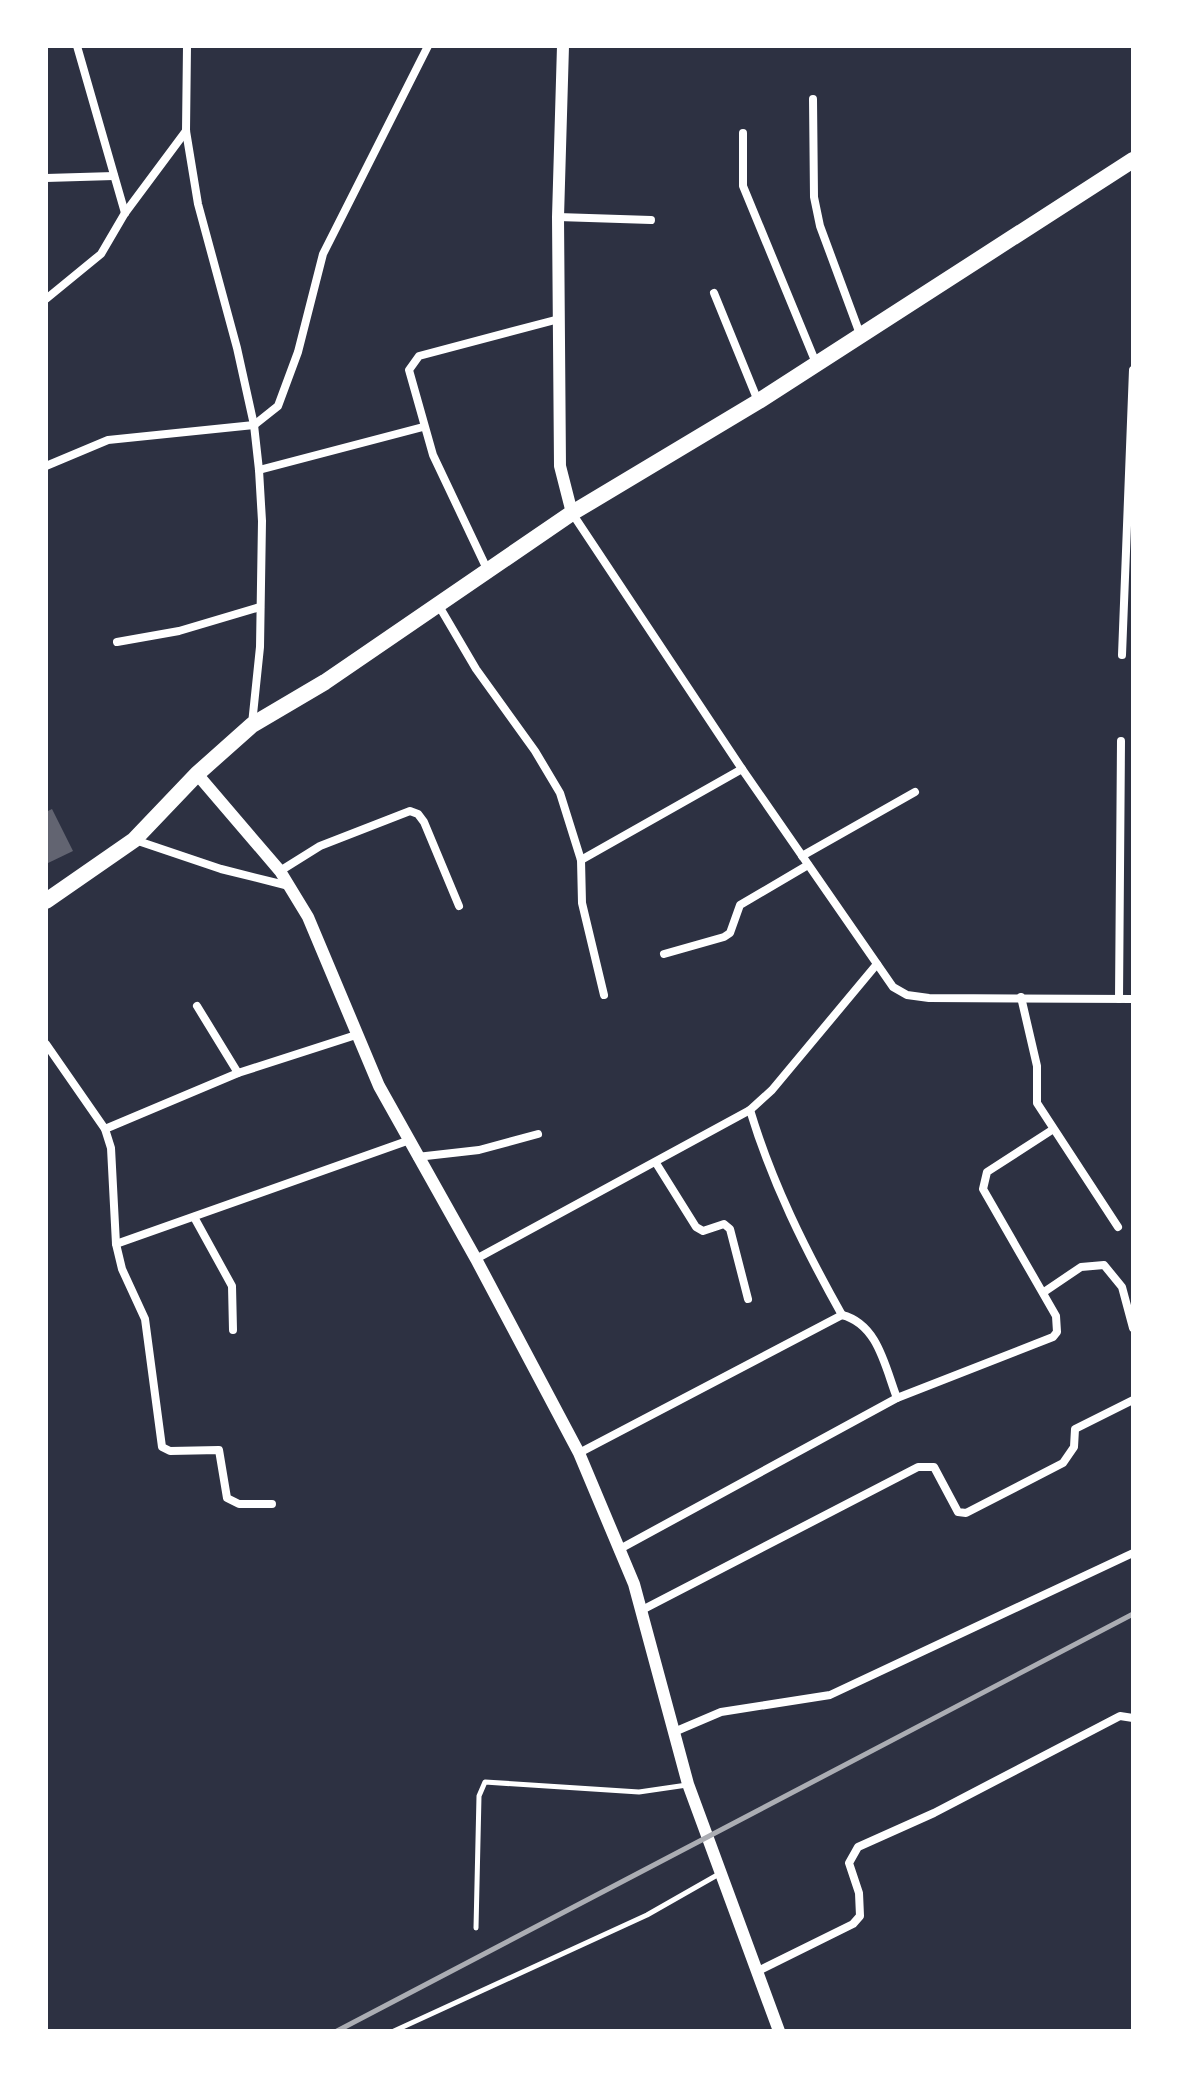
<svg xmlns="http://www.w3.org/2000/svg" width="1179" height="2077" font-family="'Asap Condensed',sans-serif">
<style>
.building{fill:#626471}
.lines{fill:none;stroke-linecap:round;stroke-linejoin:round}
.service{stroke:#fff;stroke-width:5}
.minor{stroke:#fff;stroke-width:8}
.tertiary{stroke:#fff;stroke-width:12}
.trunk{stroke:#fff;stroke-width:16}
.rail{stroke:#abadb3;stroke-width:5}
</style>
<rect width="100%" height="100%" fill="#2d3142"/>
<path class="building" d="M52,809l21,42 -27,13v-52z"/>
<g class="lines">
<g class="service">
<path d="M476,1928l3,-132 6,-14 154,10 48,-7"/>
<path d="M394,2031l253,-116 72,-41"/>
</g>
<g class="minor">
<path d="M77,46l48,167"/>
<path d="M187,46l-1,85 12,73 39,144 17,77 5,45 3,51 -2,126 -8,77"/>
<path d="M813,99l1,98 6,29 40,108"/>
<path d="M743,133v53l73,177"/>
<path d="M46,178l68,-2"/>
<path d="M558,217l93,3"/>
<path d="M714,293l44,108"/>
<path d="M46,299l55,-45 24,-41 61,-82"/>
<path d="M46,466l62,-26 146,-15 24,-19 20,-54 25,-98 105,-208"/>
<path d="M259,470l164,-43"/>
<path d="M572,513l170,256 151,218 14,8 22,3 204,1"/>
<path d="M487,569l-54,-114 -24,-85 10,-14 140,-37"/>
<path d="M439,606l37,63 59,82 25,42 21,67 1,43 22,92"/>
<path d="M117,642l62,-11 81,-24"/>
<path d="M1122,655l11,-285"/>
<path d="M135,840l86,29 68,17"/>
<path d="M802,856l113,-64"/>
<path d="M581,860l161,-91"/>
<path d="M280,871l40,-25 90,-35 8,3 6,8 35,84"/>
<path d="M664,954l60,-17 6,-4 10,-28 68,-40"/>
<path d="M1021,997l16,69v37l81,124"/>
<path d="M1119,999l2,-258"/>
<path d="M197,1006l41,67"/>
<path d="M46,1044l59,85 6,19 5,96 6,25 23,50 17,128 8,4 49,-1 8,48 12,6h33"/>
<path d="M750,1110c22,73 55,139 92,205"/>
<path d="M105,1129l133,-56 118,-38"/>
<path d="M417,1157l62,-7 59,-16"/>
<path d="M656,1163l40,64 7,4 21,-7 6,5 18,70"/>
<path d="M194,1217l38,69 1,44"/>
<path d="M116,1244l291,-103"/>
<path d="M476,1259l274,-149 22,-20 105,-126"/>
<path d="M1044,1292l37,-25 23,-2 18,22 11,41"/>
<path d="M579,1453l263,-138c36,9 43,52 55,83"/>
<path d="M618,1550l279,-152 156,-61 4,-5 -1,-16 -73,-127 4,-17 65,-42"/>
<path d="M642,1610l276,-143h16l24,45 8,1 97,-50 11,-16 1,-18 58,-29"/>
<path d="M674,1732l47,-20 109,-17 303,-142"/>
<path d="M758,1971l95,-47 7,-8 -1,-23 -10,-30 9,-16 76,-34 186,-97 13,2"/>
</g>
<g class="tertiary">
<path d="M563,46l-5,171 2,249 12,47"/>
<path d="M197,774l83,97 28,46 71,169 97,173 103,194 55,131 54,200 91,247"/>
</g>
<path class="trunk" d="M46,901l88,-61 63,-66 55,-49 73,-43 247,-169 187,-112 374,-241"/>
<path class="rail" d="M337,2031l796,-417"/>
</g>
<rect width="1179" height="2077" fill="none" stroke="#ffffff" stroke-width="96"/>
</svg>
